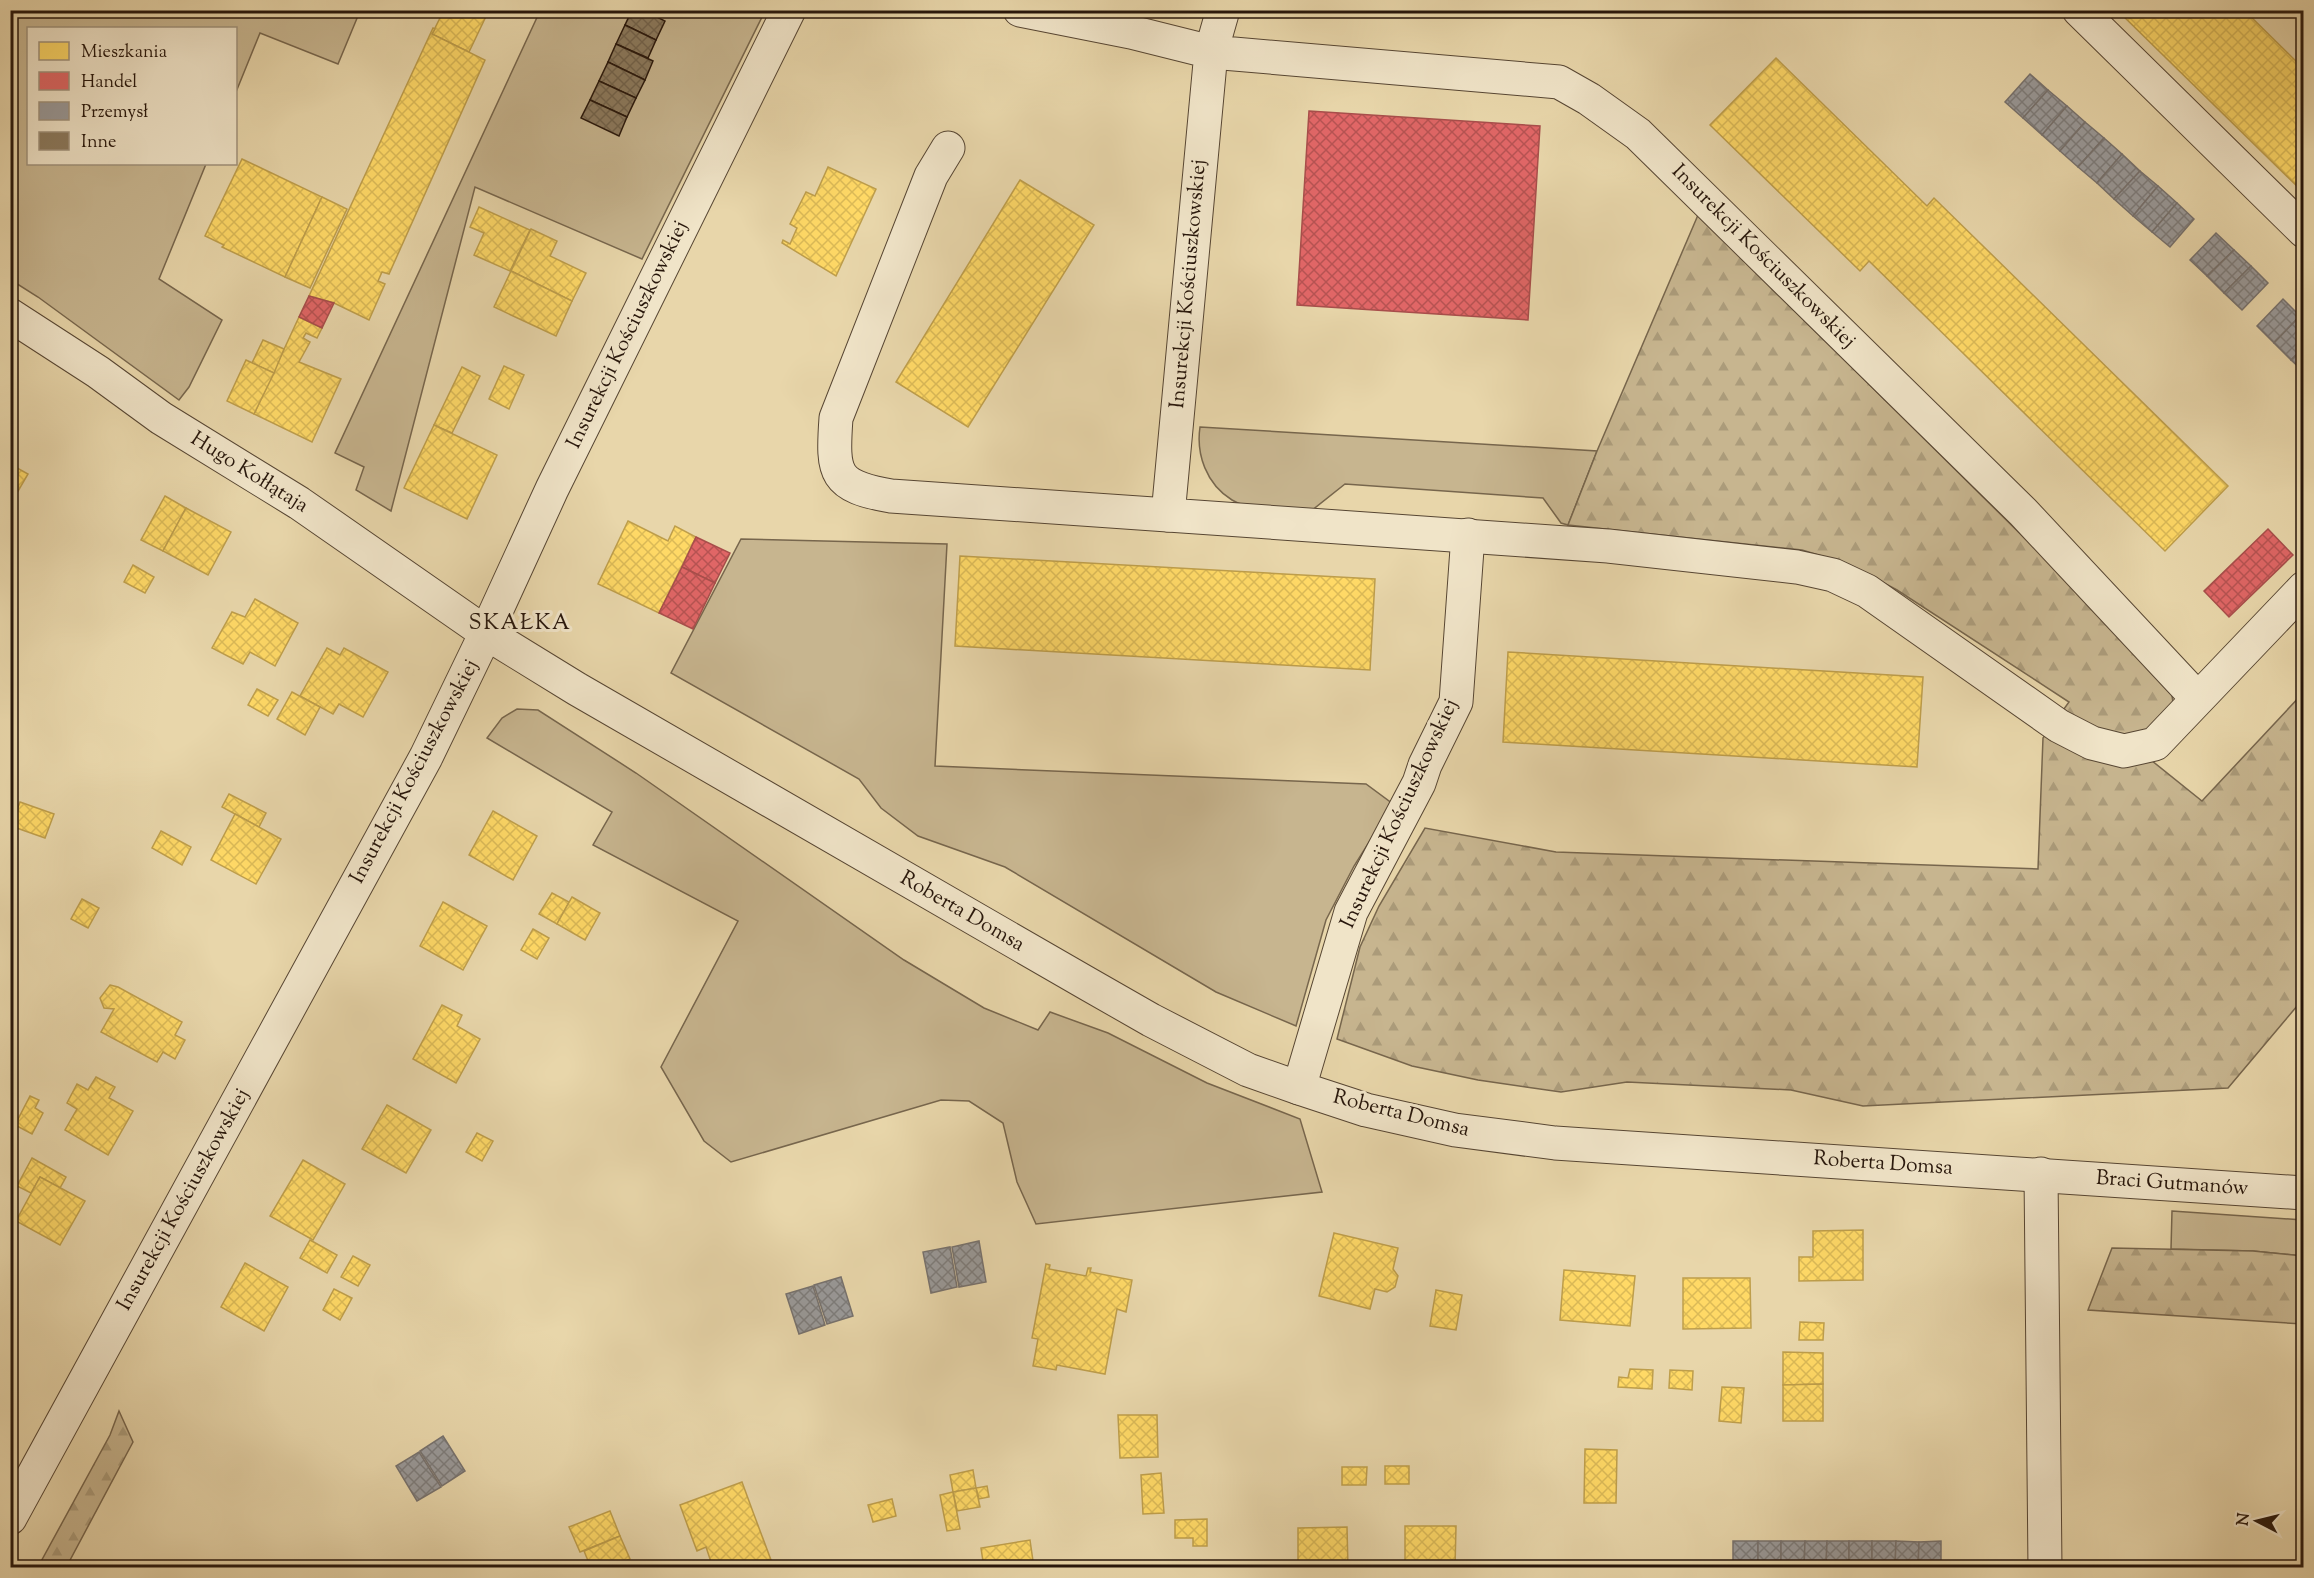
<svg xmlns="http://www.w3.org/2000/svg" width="2314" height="1578" font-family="'Sorts Mill Goudy',serif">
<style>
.grass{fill:#c7b58f;stroke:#77664d;stroke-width:1.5}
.forest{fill:url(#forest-firs);stroke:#77664d;stroke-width:1.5}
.homes{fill:url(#homes-cross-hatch);stroke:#be9e4b;stroke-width:1.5}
.shops{fill:url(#shops-cross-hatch);stroke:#a84e4b;stroke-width:1.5}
.industry{fill:url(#industry-cross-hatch);stroke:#77726e;stroke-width:1.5}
.building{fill:url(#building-cross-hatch);stroke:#27160b;stroke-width:1.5}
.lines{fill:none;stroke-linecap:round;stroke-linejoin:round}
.minor-casing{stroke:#574633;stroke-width:35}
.minor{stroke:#f0e4c8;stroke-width:33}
.labels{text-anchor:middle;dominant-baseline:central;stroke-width:6;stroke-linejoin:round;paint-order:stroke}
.street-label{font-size:21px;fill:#27160b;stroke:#f0e4c8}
.neighbourhood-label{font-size:22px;letter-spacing:1.5px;fill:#27160b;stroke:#f0e4c8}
</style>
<defs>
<pattern id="forest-firs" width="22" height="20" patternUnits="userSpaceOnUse" patternTransform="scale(1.5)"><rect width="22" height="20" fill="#c7b58f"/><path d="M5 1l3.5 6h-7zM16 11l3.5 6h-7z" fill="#ab9b7a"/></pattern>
<pattern id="homes-cross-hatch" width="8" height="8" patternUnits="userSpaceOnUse" patternTransform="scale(1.5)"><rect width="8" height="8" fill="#ffd966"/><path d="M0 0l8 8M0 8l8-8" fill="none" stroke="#dbba57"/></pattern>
<pattern id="shops-cross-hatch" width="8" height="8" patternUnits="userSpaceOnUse" patternTransform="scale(1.5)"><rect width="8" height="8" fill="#e06666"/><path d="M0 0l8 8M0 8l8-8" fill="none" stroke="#b65352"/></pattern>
<pattern id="industry-cross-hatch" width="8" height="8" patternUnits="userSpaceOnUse" patternTransform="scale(1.5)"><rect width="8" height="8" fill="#999"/><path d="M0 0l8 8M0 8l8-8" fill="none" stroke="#7d7c7b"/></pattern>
<pattern id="building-cross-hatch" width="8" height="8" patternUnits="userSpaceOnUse" patternTransform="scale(1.5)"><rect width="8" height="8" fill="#8b7a5e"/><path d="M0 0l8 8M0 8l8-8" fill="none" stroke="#72634c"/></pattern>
</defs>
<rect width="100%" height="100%" fill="#e8d6aa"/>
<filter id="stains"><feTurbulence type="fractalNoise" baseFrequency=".00333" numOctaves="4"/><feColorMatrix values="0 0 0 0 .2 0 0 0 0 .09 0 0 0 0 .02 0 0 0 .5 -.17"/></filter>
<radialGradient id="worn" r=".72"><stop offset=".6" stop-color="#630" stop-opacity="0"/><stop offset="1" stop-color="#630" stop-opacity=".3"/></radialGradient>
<g class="grass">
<path d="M10,11h350l-22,53 -78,-31 -24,59v-64h-208v136h178l-47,115 63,41 -33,67 -10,13 -141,-103 -27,-17z"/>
<path d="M540,11h225l-123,248 -167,-72 -84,324 -35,-21 8,-23 -29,-14z"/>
<path d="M1200,427l397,24 -29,74 -7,-2 -18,-25 -198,-14 -34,27c-23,-1 -60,1 -79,-11 -26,-16 -36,-46 -32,-73z"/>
<path d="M741,539l206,5 -12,222 431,18 27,20 -39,62 -28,54 -30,106 -80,-34 -211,-125 -87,-31 -37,-28 -22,-29 -188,-106z"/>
<path d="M517,709l21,1 98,63 268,187 80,48 54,22 12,-18 58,21 99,50 93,36 22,73 -286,32 -19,-42 -14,-59 -34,-22 -28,-1 -210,62 -27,-21 -43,-74 77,-146 -145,-76 19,-33 -125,-74 15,-20z"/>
<path d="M2172,1211l131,9v36l-50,-5 -82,-2z"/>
</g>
<g class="forest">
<path d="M1698,215l463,458 10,15 2,15 -21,32 -31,1 81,65 101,-108v306l-75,89 -365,18 -72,-16 -164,-8 -66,10 -83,-12 -66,-14 -75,-27 23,-92 19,-41 46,-78 131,24 482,17 5,-131 26,-36 -172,-112 -49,-26 -46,-14 -234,-25 29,-74z"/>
<path d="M2112,1248l141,3 50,5v68l-215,-14z"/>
<path d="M119,1411l14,31 -64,120 -6,5h-25l72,-132z"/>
</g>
<g class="homes">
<path d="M444,10h45l-20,42 -37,-18z"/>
<path d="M1414,10h121l-1,7z"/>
<path d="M2117,10h127l60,59v124z"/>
<path d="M433,28l2,1 -3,5 53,26 -96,214 -7,-2 -4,9 7,3 -16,36 -35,-17 -25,-7z"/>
<path d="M1776,58l151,148 7,-8 294,288 -63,65 -296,-290 -9,10 -150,-146z"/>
<path d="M242,159l80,38 -37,80 -63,-30 2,-2 -19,-9z"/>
<path d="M828,167l48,22 -40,87 -54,-33 1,-3 7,4 7,-16 -7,-4 16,-32 9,4z"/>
<path d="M1020,180l74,45 -126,202 -72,-45z"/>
<path d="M322,197l25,12 -37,79 -25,-11z"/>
<path d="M479,207l51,23 -20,41 -36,-16 10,-22 -14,-6z"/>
<path d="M531,229l26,12 -7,15 36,17 -14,28 -61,-30z"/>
<path d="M511,271l61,30 -16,35 -62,-29z"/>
<path d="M299,317l23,11 -5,10 -11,-5 -3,5 7,4 -11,20 42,17 -29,63 -58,-28z"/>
<path d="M263,340l21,9 -10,24 -22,-10z"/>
<path d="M246,360l28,13 -20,41 -27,-13z"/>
<path d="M504,366l20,9 -15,34 -20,-10z"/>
<path d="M462,367l18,9 -28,57 -18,-8z"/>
<path d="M434,425l63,30 -30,64 -63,-31z"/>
<path d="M10,464l18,10 -18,31z"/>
<path d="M165,496l21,12 -23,43 -22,-11z"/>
<path d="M186,508l45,24 -23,43 -45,-24z"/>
<path d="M628,521l40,20 7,-15 21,11 -37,76 -61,-29z"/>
<path d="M960,556l415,23 -5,91 -415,-24z"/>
<path d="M133,565l21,12 -9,16 -21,-11z"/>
<path d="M255,599l43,24 -23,43 -25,-14 -7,12 -31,-16 20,-36 13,5z"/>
<path d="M327,648l13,7 4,-7 44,24 -25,45 -24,-13 -6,10 -33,-18z"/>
<path d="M1508,652l415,25 -6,90 -414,-25z"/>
<path d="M257,689l21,11 -10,16 -20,-11z"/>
<path d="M292,692l28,15 -15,28 -28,-16z"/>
<path d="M229,794l37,19 -7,14 -37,-20z"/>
<path d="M20,802l34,12 -9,24 -34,-12z"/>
<path d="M493,811l44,25 -24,44 -44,-25z"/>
<path d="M235,814l46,25 -25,45 -45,-24z"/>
<path d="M161,831l30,16 -9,18 -30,-17z"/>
<path d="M552,893l17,9 -12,22 -18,-10z"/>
<path d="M572,897l28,16 -15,27 -28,-16z"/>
<path d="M82,899l17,9 -11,20 -17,-9z"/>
<path d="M443,902l44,24 -24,44 -43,-24z"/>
<path d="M533,929l16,9 -12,21 -16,-9z"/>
<path d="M110,985l8,2 64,35 -7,13 10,5 -10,19 -12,-7 -6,10 -56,-30 13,-23 -10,-1 -4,-10z"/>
<path d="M442,1005l20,10 -5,11 23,13 -24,44 -43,-24z"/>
<path d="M96,1077l19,10 -6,11 24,13 -25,44 -43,-25 12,-21 -10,-6 10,-19 11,6z"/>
<path d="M30,1096l9,4 -4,8 8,5 -11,21 -17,-9z"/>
<path d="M387,1105l44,25 -25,43 -44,-24z"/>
<path d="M477,1133l16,8 -11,20 -16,-9z"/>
<path d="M32,1158l34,19 -6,11 -20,-11 -9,16 -14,-7z"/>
<path d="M303,1160l42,24 -32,56 -43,-24z"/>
<path d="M40,1177l45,24 -25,44 -44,-24z"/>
<path d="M1863,1230v50l-64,1v-24h14v-26z"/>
<path d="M1334,1233l64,15 -5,21 5,7 -3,11 -8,5 -12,-3 -5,20 -51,-13z"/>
<path d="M310,1240l27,15 -10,18 -27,-15z"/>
<path d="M353,1256l17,9 -12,21 -17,-9z"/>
<path d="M245,1263l43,24 -24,44 -43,-24z"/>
<path d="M1046,1264l4,1 -1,4 37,7 2,-8h3l-1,4 42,8 -6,32 -9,-3 -12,65 -48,-9 -1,5 -23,-4 5,-27 -6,-1z"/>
<path d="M1564,1270l71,6 -5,50 -70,-6z"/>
<path d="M1683,1278h67l1,50 -68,1z"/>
<path d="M334,1289l18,9 -12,22 -17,-10z"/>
<path d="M1436,1290l26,5 -6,35 -26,-4z"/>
<path d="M1800,1322l24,1 -1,17h-24z"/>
<path d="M1783,1352l40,1v31l-40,1z"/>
<path d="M1630,1369l23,1 -1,19 -34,-2 1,-10 9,1z"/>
<path d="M1670,1370l23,1 -1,19 -23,-2z"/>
<path d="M1823,1384v37h-40v-36z"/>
<path d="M1722,1387l22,1 -3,35 -22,-2z"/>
<path d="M1118,1415h39l1,42 -38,1z"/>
<path d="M1585,1449l32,1 -1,53h-32z"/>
<rect x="1385" y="1466" width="24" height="18"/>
<path d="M1342,1467h25l-1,18h-24z"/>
<path d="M973,1470l3,18 -23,4 -3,-17z"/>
<path d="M1161,1473l3,40 -21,1 -2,-39z"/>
<path d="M742,1482l11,30 21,56h-61l-7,-21 -9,4 -6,-16 -11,-30z"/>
<path d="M987,1486l2,11 -10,2 -3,-11z"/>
<path d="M976,1488l4,19 -23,4 -4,-19z"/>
<path d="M953,1492l7,37 -13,2 -7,-36z"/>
<path d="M892,1499l4,17 -23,6 -5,-17z"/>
<path d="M610,1511l10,25 -40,16 -11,-25z"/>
<path d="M1207,1519v27h-14v-8h-18v-18z"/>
<path d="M1405,1526h51l-1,42h-50z"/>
<path d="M1347,1527l1,41h-50v-40z"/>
<path d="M620,1536l10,23 -15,7 -1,-2 -10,4h-13l-7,-17z"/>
<path d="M1030,1540l4,28h-50l-3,-20z"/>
</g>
<g class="shops">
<path d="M1309,111l231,15 -12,194 -231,-15z"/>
<path d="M309,296l25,7 -12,25 -23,-11z"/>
<path d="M2268,529l25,26 -64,62 -25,-26z"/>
<path d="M696,537l34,16 -15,30 -33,-16z"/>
<path d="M682,567l33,16 -22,46 -34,-16z"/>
</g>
<g class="industry">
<path d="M2030,74l18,16 -25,28 -18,-16z"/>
<path d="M2048,90l19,16 -25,29 -19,-17z"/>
<path d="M2067,106l18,16 -25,29 -18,-16z"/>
<path d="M2085,122l19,16 -26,29 -18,-16z"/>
<path d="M2104,138l18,16 -25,29 -19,-16z"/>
<path d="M2122,154l18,17 -26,28 -17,-16z"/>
<path d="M2140,171l18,15 -25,30 -19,-17z"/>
<path d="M2158,186l19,17 -25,29 -19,-16z"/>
<path d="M2177,203l17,16 -24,28 -18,-15z"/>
<path d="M2216,233l18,17 -27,26 -17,-16z"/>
<path d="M2234,250l17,16 -27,27 -17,-17z"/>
<path d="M2251,266l17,17 -26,27 -18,-17z"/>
<path d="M2283,299l17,17 -26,27 -17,-17z"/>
<path d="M2300,316l4,3v28l-13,13 -17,-17z"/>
<path d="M2304,347v25l-13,-12z"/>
<path d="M979,1241l7,41 -27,5 -7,-40z"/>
<path d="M950,1247l7,40 -26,6 -8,-41z"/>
<path d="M841,1277l12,39 -26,8 -13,-39z"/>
<path d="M813,1286l12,39 -26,9 -13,-40z"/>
<path d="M443,1436l22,35 -23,15 -22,-35z"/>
<path d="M419,1452l22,35 -24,14 -21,-35z"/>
<rect x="1733" y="1541" width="25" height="27"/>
<rect x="1758" y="1541" width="23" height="27"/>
<path d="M1781,1541h24l-1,27h-23z"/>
<path d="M1805,1541h22l-1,27h-22z"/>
<path d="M1827,1541h22v27h-23z"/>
<rect x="1849" y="1541" width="23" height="27"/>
<path d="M1872,1541h24l-1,27h-23z"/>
<path d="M1896,1541l23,1 -1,26h-23z"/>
<path d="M1941,1541v27h-23l1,-26z"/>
</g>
<g class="building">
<path d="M632,10h11l22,11 -9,19 -31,-15z"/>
<path d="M625,25l31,15 -8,18 -32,-14z"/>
<path d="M616,44l37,17 -8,19 -37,-18z"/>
<path d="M608,62l37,18 -9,18 -37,-17z"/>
<path d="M599,81l37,17 -9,19 -37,-17z"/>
<path d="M590,100l37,17 -8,19 -38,-18z"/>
</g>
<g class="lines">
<g class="minor-casing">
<g id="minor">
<path d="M1020,10l111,22 80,20 -43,463 440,31 189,21 36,8 34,16 192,135 33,17 32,8 31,-7 149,-156"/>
<path d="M1223,10l-12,42 348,30 30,17 49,35 385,378 174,186"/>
<path d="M2079,10l225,221"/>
<path d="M948,148l-17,28 -95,242c-4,57 -2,68 55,78l277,19"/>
<path d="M10,315l88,57 63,46 138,85 187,130 91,56 511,295 63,36 97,50 51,18 67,22 89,20 100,13 749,50"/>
<path d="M1299,1088l52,-176 68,-129 6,-18 31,-63 12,-167"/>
<path d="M2041,1174l4,394"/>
<path d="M10,1518l416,-761 60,-124 66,-144 237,-479"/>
</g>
</g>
<use href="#minor" class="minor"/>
</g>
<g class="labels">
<g class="street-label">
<text transform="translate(1763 257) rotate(45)">Insurekcji Kościuszkowskiej</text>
<text transform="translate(1189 284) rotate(-85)">Insurekcji Kościuszkowskiej</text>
<text transform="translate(628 335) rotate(-64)">Insurekcji Kościuszkowskiej</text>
<text transform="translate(249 473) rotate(32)">Hugo Kołłątaja</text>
<text transform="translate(415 772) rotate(-62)">Insurekcji Kościuszkowskiej</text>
<text transform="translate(1400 814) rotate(-65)">Insurekcji Kościuszkowskiej</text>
<text transform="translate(962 912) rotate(30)">Roberta Domsa</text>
<text transform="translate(1401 1114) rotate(14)">Roberta Domsa</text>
<text transform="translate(1883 1164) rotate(4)">Roberta Domsa</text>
<text transform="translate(2172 1184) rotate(4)">Braci Gutmanów</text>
<text transform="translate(184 1200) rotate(-61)">Insurekcji Kościuszkowskiej</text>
</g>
<g class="neighbourhood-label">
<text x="520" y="624">SKAŁKA</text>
</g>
</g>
<rect width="2314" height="1578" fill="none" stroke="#e8d6aa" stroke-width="36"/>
<rect x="12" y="12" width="2290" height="1554" fill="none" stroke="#27160b" stroke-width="3"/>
<rect x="18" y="18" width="2278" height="1542" fill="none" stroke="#27160b" stroke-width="1.5"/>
<rect x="27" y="27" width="210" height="138" fill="#f0e4c8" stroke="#a0927c" stroke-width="1.5"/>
<rect x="39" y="42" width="30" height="18" fill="#ffd966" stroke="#a0927c" stroke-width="1.5"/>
<text x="81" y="57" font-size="18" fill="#27160b">Mieszkania</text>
<rect x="39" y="72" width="30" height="18" fill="#e06666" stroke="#a0927c" stroke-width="1.5"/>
<text x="81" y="87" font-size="18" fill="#27160b">Handel</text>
<rect x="39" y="102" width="30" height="18" fill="#999999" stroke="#a0927c" stroke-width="1.5"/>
<text x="81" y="117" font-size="18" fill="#27160b">Przemysł</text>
<rect x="39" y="132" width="30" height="18" fill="#8b7a5e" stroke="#a0927c" stroke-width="1.5"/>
<text x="81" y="147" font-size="18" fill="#27160b">Inne</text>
<g transform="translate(2257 1521) rotate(277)" stroke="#f0e4c8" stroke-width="4.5" paint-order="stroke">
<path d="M0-4.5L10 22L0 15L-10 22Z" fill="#27160b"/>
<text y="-9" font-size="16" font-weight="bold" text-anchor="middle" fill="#27160b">N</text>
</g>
<rect width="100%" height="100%" filter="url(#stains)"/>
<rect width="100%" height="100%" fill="url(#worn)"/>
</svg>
